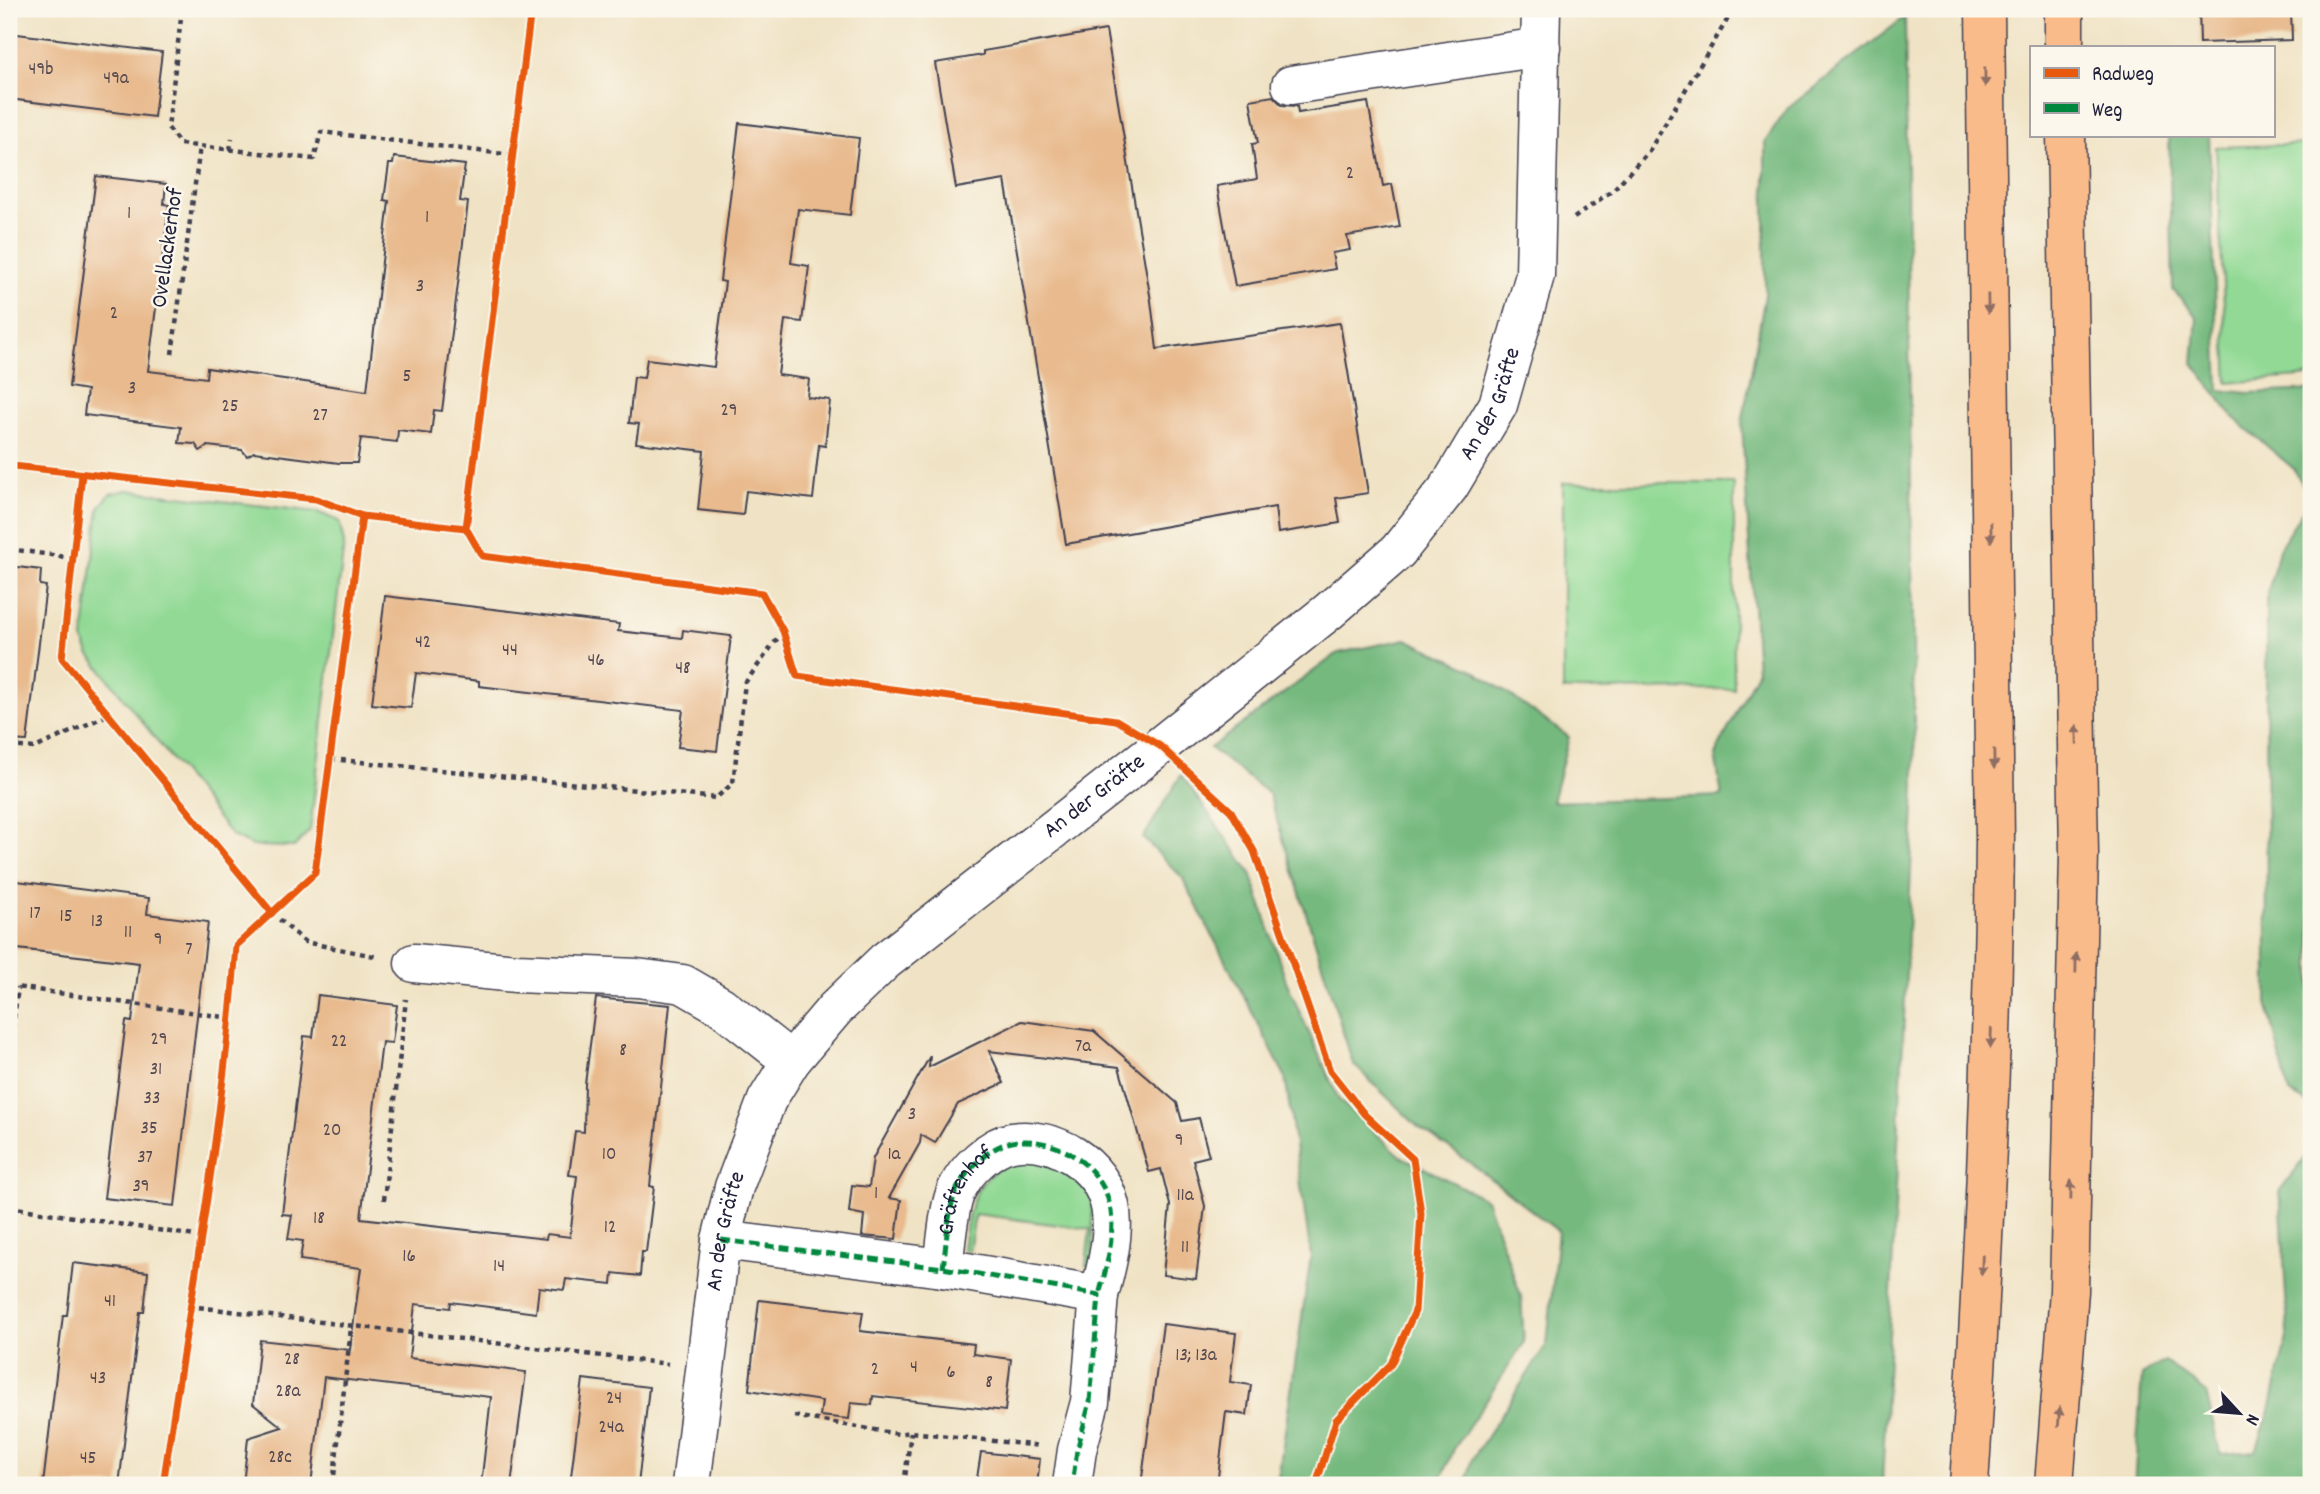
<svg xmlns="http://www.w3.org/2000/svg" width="2320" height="1494" font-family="Dekko,sans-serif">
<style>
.green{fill:#91d994;stroke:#5a7e68;stroke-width:2}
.forest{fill:#74b97e;stroke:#4b6e5c;stroke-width:2}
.building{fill:#e8ba8d}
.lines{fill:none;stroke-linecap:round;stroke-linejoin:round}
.minor-casing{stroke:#413f50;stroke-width:41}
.highway-casing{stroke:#413f50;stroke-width:41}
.path{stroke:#413f50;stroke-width:4.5;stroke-dasharray:5 5;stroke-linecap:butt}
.minor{stroke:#fff;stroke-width:38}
.highway{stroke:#fabb8b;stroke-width:38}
.quiet{stroke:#00873e;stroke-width:5;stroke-dasharray:10 5;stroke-linecap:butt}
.cycleway-casing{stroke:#fbf7ec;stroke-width:11}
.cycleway{stroke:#e8590c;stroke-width:7}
.oneway{fill:#8e6e63}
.labels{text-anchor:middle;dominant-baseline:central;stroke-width:5;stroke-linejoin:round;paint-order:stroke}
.number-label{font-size:19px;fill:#544850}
.street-label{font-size:23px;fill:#22223b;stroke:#fbf7ec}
</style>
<rect width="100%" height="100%" fill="#fbf7ec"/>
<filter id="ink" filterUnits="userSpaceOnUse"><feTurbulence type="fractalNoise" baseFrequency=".0143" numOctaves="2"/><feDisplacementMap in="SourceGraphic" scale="14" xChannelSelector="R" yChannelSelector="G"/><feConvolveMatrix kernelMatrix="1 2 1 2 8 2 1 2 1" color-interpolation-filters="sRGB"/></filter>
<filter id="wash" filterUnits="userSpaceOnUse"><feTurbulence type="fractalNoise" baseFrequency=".00686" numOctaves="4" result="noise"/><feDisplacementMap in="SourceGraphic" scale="28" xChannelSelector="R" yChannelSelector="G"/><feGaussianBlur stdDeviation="1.57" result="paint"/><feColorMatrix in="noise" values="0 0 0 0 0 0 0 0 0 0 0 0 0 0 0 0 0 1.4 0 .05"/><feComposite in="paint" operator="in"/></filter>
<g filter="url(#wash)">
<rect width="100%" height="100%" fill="#f0e3c5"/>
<g class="green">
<path d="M2311,144v232l-83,7 -12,-236z"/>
<path d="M1563,483h171v206l-171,1z"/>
<path d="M126,490l191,22 22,9 5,22 -34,287 -16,17 -42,-1 -20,-10 -143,-182 -6,-15 16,-131 11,-14z"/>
<path d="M1025,1157l23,1 44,36 1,72h-7l4,-37 -115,-15 -6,37 -6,-1c6,-47 11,-78 62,-93z"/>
</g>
<g class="forest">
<path d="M1905,17l10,769 -33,699h-417l8,-27 74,-114 11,-113 -89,-69 -52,-36 -64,-62 -84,-270 -59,-46 128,-95 68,-14 68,31 95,67 -17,65 170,-6 -7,-41 42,-83 -15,-248 23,-129v-153l23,-34z"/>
<path d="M2169,135h40l10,255 30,3 62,-3v715l-22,-12 -22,-90 -1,-403 13,-51 31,-51 -16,-29 -60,-51 -41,-55 4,-46 -24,-27z"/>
<path d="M1181,775l70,98 35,108 53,119 63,57 84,42 35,97 3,47 -70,106 -15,36h-162l34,-229 -26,-180 -103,-199 -39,-39z"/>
<path d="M2311,1150v335h-177l8,-110 23,-14 41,31 14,62 36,-3 14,-41 18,-77 -8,-143z"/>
</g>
<g id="blocks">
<g class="building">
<path d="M2199,9h92l1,31 -92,3z"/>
<path d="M1106,30l45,271 6,48 183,-26 28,170 -32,5 4,25 -62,10 -3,-26 -209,37 -61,-364 -49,8 -21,-125 48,-8v-4z"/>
<path d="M9,33l153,19 -8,65 -145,-18z"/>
<path d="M1273,96l9,9 15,1 1,7 70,-11 15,84 9,-2 8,43 -53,9 3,14 -18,3 3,16 -100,17 -18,-100 40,-7 -5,-35 6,-1 -8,-43z"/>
<path d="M739,123l120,15 -9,77 -52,-6 -7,54 18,3 -7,56 -17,-2 -7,55 31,4 -2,18 23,3 -5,46 -6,-1 -6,54 -67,-8 -3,24 -45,-5 6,-59 -68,-8 3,-19 -10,-1 5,-46 10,1 3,-19 67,8 11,-85 -5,-1z"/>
<path d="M394,157l71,8 -5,36 8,1 -21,171 -5,38 -8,-1 -3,24 -33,-4 -1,12 -36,-4 -4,25h-18l-85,-11 -7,4 -5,-6 -34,-4 -8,5 -5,-7 -16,-1 2,-16 -97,-12 3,-25 -18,-3 27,-211 70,8 -2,20 5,1 -21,166 58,7 1,-10 160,23 22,-190 -5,-1 5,-36h4z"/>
<path d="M9,566l32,4 -1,15 6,1 -19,155 -18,-1z"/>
<path d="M385,596l234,28 -1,7 64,7 1,-8 48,6 -14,115 -39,-4 5,-37 -204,-24v-5l-63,-8 -5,35 -39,-4z"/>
<path d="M9,880l140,18 -2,16 61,8 -33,284 -71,-8 22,-177 6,1 7,-59 -130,-15z"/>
<path d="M318,995l79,10 -5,38 -10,-1 -21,176 185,21 1,-5 23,3 7,-61 -8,-1 6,-44 9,1 1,-48 11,-86 74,7 -20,181 4,1 -8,65h-4l-2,24 -27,-3 -1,11 -46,-5 -2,11 -25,-3 -3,26 -85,-11 -1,6 -35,-4 -6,54 117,14 -15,113h-30l10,-88 -167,-20 -13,108h-68l5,-47 34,-11 -29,-23 7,-64 90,10 11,-82 -61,-8 3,-19 -15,-2 4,-24 -10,-1 22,-178 9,1z"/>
<path d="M1022,1021l72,10 83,72 5,18 17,-3 10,38 -16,4 12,46 -9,73 -33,-4 7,-70 -9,-36 -12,3 -30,-105 -130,-16 15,32 -46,21 -23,39 -14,-8 -1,8 -31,55 12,2 -5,39 -34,-3 2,-21 -15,-3 3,-27 17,2 4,-29 57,-102 -1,11z"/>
<path d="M73,1263l75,9 -4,40h-4l-21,173h-76l20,-170h4z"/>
<path d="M759,1300l104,12 -3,19 114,13 -1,10 38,5 -6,52 -132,-15 -1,9 -21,-2 -2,16 -29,-3 2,-15 -73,-11z"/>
<path d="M1163,1324l73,9 -6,49 21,3 -4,30 -21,-3 -9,73h-76z"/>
<path d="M583,1379l66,8 -11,98h-68z"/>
<path d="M981,1452l59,7 -3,26h-61z"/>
</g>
</g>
</g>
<g filter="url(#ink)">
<use href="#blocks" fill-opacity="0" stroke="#413f50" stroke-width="2"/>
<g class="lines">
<g class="minor-casing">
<g id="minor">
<path d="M1291,85l250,-38"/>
<path d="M414,963l102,10 121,5 46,6 38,22 70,55"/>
<path d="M721,1240l222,28 156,27 -9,107 -13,48 -5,35"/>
<path id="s1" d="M943,1268c3,-21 5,-61 14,-79 9,-19 33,-43 55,-47 42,-7 89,22 98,64 6,26 -4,64 -11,89"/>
<path id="s2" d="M691,1485l30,-245 13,-53 33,-87 24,-39 44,-52 50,-48 275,-215 169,-135 69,-60 51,-64 49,-82 37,-130 6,-266"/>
</g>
</g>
<g class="highway-casing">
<g id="highway">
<path d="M2064,9v38"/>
<path d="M1969,1485c14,-215 24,-430 26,-646l-10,-830"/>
<path d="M2054,1485l15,-194 10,-437 -13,-719"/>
</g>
</g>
<g class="path">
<path d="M182,9l-14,119 12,16 134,15 7,-27 191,23"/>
<path d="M230,150l2,-12"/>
<path d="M1574,218l39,-28 36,-39 78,-131 11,-11"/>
<path d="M172,354l28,-207"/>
<path d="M9,549l64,9"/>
<path d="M9,746l26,2 75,-34"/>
<path d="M331,759l385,39 17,-15 12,-100 38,-52"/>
<path d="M272,913l33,29 74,15"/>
<path d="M9,986l222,32"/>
<path d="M9,1058l9,-71"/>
<path d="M384,1200l22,-201"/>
<path d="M9,1207l193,30"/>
<path d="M189,1306l479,58"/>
<path d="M794,1416l104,18 13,-2 130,14"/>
<path d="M333,1485l18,-157"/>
<path d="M904,1485l7,-53"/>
</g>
<use href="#minor" class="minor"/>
<use href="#highway" class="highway"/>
<g class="quiet">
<path d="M721,1240l222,28 156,27 -9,107 -13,48 -5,35"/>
<path d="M943,1268c3,-21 5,-61 14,-79 9,-19 33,-43 55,-47 42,-7 89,22 98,64 6,26 -4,64 -11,89"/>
</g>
<g class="cycleway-casing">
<g id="cycleway">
<path d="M9,460l4,6 303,33 46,17"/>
<path d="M82,474l-20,184 210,255"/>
<path d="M466,528l16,28 280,37 21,38 14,45 319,44 44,26 71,65 23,40 76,220 35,44 48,44 8,54 -6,98 -24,53 -55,56 -20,65"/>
<path d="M163,1485c26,-179 60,-358 73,-539l79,-73 47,-357 104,12 65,-519"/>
</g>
</g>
<use href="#cycleway" class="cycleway"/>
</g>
<defs><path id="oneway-solid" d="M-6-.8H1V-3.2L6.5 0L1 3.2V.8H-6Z" transform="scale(1.75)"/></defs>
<g class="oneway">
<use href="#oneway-solid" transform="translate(1985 77) rotate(89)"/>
<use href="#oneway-solid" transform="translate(1988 304) rotate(89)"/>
<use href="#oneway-solid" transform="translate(1991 532) rotate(89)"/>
<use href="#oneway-solid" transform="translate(2077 735) rotate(-91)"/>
<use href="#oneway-solid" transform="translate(1994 759) rotate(89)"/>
<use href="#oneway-solid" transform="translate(2076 963) rotate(-89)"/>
<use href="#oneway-solid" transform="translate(1991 1038) rotate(92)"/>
<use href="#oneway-solid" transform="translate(2071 1190) rotate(-89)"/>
<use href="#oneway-solid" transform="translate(1982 1265) rotate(92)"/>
<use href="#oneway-solid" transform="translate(2059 1417) rotate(-86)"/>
</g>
</g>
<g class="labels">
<g class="number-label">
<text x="41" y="70">49b</text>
<text x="116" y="79">49a</text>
<text x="1350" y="174">2</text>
<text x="129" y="214">1</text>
<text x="427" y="218">1</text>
<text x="420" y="287">3</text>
<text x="114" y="314">2</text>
<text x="407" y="377">5</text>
<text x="132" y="389">3</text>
<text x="230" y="407">25</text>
<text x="729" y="411">29</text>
<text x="320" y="416">27</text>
<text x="423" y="643">42</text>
<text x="510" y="651">44</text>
<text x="596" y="661">46</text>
<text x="683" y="669">48</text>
<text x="35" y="914">17</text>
<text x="66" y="917">15</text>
<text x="97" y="922">13</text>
<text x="128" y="933">11</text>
<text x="158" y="940">9</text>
<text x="189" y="950">7</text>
<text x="159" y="1040">29</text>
<text x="339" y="1042">22</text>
<text x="1083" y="1047">7a</text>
<text x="623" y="1051">8</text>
<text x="156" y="1070">31</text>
<text x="152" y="1099">33</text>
<text x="912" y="1115">3</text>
<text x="149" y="1129">35</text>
<text x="332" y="1131">20</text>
<text x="1179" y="1141">9</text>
<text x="609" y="1155">10</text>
<text x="894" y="1155">1a</text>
<text x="145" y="1158">37</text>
<text x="141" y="1187">39</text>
<text x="876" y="1194">1</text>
<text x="1185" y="1196">11a</text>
<text x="319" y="1219">18</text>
<text x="610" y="1228">12</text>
<text x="1185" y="1248">11</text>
<text x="409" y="1257">16</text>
<text x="499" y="1267">14</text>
<text x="110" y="1302">41</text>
<text x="1196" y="1356">13; 13a</text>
<text x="292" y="1360">28</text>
<text x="914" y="1368">4</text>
<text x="875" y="1370">2</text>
<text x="951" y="1373">6</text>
<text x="98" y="1379">43</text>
<text x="989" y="1383">8</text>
<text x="288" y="1392">28a</text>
<text x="614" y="1399">24</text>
<text x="611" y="1428">24a</text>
<text x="280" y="1458">28c</text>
<text x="88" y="1459">45</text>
</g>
<g class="street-label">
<text transform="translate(169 248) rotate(-82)">Ovellackerhof</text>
<text stroke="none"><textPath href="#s2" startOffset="1410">An der Gräfte</textPath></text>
<text stroke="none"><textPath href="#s2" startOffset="844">An der Gräfte</textPath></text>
<text stroke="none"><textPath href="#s1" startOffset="82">Gräftenhof</textPath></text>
<text stroke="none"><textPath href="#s2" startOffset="256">An der Gräfte</textPath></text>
</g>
</g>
<rect width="2320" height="1494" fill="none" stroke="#fbf7ec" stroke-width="35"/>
<rect x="2030" y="46" width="245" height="91" fill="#fbf7ec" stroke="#a4a2a5" stroke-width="2"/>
<rect x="2044" y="68" width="35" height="10" fill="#e8590c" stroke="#a4a2a5" stroke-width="2"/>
<text x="2092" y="80" font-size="21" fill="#22223b">Radweg</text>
<rect x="2044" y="103" width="35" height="10" fill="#00873e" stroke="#a4a2a5" stroke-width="2"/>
<text x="2092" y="116" font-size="21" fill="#22223b">Weg</text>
<g transform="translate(2239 1413) rotate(116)" stroke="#fbf7ec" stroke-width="5" paint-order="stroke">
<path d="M0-5L12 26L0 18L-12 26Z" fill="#22223b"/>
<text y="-10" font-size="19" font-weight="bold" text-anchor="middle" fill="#22223b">N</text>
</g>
</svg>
